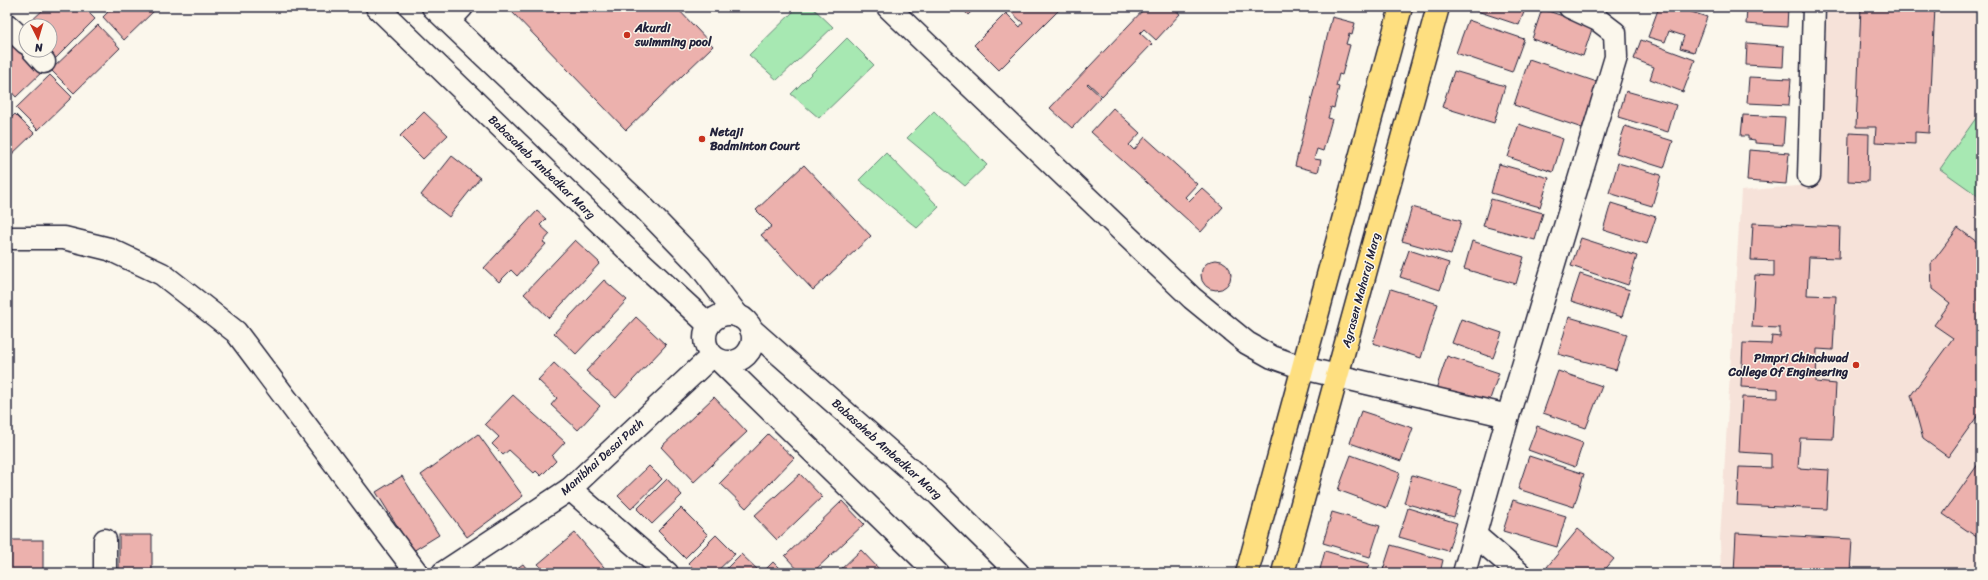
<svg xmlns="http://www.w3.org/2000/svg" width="1988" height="580" font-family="Sriracha,sans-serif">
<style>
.built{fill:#f6e2d9}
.green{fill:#a7e8b2;stroke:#648576}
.building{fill:#ecb1ad;stroke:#22223b}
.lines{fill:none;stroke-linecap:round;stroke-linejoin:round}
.street-casing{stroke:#22223b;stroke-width:25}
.secondary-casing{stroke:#22223b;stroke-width:25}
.primary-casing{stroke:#22223b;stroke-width:25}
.street{stroke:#fbf7ec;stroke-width:22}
.secondary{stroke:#fbf7ec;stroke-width:22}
.primary{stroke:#fedf80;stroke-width:22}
.poi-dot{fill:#c8321e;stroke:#fbf7ec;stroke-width:1.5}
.labels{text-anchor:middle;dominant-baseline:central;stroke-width:3;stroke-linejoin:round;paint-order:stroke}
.poi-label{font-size:12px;font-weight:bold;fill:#22223b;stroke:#fbf7ec;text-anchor:start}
.street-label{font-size:12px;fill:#22223b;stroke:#fbf7ec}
</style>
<rect width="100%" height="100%" fill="#fbf7ec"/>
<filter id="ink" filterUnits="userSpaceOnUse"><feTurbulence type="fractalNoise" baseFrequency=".025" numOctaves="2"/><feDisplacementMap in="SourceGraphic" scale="8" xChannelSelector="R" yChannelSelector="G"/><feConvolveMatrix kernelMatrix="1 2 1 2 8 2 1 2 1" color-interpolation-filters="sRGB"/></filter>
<g filter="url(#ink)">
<path class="built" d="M1827,7h154v550l-12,16h-248l-1,-33 21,-349 78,-7z"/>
<g class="green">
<path d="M798,7h14l21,20 -56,53 -28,-25z"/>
<path d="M847,38l27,27 -55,53 -28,-24z"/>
<path d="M934,111l53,54 -22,21 -58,-48z"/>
<path d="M1981,111v87l-41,-29z"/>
<path d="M886,153l53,54 -22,21 -58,-48z"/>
</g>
<g class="building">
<path d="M46,7h37l12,12 -44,44 -13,-13h12v-24h-24z"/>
<path d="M113,7h39l3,3 -31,30 -21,-23z"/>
<path d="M516,7h160l37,39 -87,84 -115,-119z"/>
<path d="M961,7h15l-8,8z"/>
<path d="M1012,7h50l-63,63 -25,-25 32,-32 14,14 3,-4 -14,-13z"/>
<path d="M1146,7h26l8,7 -24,26 -12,-11 -4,4 12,11 -50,52 -14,-13 -1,1 14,13 -29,31 -22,-20z"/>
<path d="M1475,7h51l-7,18 -45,-15z"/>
<path d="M1659,7h17l31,10 -13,35 -14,-4 4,-12 -15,-5 -4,11 -17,-5z"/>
<path d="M1747,7h41l-1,20 -41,-3z"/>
<path d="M1861,7h74l-6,126 -14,-1v12l-40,-2 1,-15h-20z"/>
<path d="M1542,9l51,17 -10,30 -51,-17z"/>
<path d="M1332,17l23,6 -3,12 -3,-1 -3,10 4,1 -8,30 -3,-1 -3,12 3,1 -5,21 -3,-1 -3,11 4,1 -9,32 -6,-2 -3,10 7,1 -3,12 -23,-6z"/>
<path d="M1468,20l56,19 -12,33 -56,-19z"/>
<path d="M98,25l22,23 -46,45 -23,-23z"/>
<path d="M14,38l31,31 -29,28 -9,-10v-42z"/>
<path d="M1641,40l54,20 -12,32 -33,-13 4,-12 -20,-8z"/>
<path d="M1747,43l37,3 -1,21 -37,-2z"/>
<path d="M1529,59l68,23 -15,46 -68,-23z"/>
<path d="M1454,71l51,15 -11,37 -52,-16z"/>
<path d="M50,75l22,22 -34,33 -22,-22z"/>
<path d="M1749,77l42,2 -2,26 -42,-2z"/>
<path d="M1626,91l50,14 -8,27 -50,-15z"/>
<path d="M1113,108l27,25 -11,12 5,5 11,-13 52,47 -12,13 4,4 13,-13 21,19 -22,25 -110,-100z"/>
<path d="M424,112l24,23 -25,24 -23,-23z"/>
<path d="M15,114l19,19 -27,26v-37z"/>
<path d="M1743,115l42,2 -2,28 -28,-2v-3l-7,-1v-3h-7z"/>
<path d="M1519,124l44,15 -10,33 -45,-15z"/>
<path d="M1625,126l48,15 -9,27 -48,-15z"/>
<path d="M1849,133l20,1 -1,48 -20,-1z"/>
<path d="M1749,150l40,3 -3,31 -39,-3z"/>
<path d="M452,156l28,22 -31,39 -28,-22z"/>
<path d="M1618,163l43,12 -9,31 -43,-13z"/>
<path d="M1499,164l50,14 -9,29 -49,-14z"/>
<path d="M804,165l67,71 -58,54 -52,-55 11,-9 -16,-16z"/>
<path d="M1491,199l52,14 -8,27 -52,-14z"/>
<path d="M1611,203l45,14 -9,27 -44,-14z"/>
<path d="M1412,207l49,14 -10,34 -49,-14z"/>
<path d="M537,211l9,8 -6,6 10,9 -7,8 3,2 -29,32 -6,-6 -12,12 -15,-14z"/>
<path d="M1753,223l87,4 -1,31 -30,-1 -2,38 29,1 -3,54 -16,-1 -1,33 20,2 -3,55 -33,-1 -2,30 31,2 -2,39 -90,-4 2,-38 32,1v-14l-32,-2 3,-55 36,1v-9l-37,-2 2,-44 28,1 1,-8 8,1v-9l-28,-1 3,-52 19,1v-15l-23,-1z"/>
<path d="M1958,228l23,17v166l-33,46 -25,-18 -12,-44 42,-57 -19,-13 16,-22 -18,-14 -1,-25z"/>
<path d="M1581,238l56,18 -9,29 -57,-19z"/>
<path d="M575,240l25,23 -51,55 -25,-24z"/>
<path d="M1472,241l52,16 -8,27 -52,-15z"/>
<path d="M1409,250l40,13 -9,27 -40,-13z"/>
<circle cx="1216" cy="275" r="15"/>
<path d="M1580,274l50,16 -8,27 -51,-16z"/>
<path d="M604,280l23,20 -51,54 -22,-21z"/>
<path d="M1391,289l47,15 -17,54 -48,-15z"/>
<path d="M636,317l30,28 -50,53 -30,-27z"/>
<path d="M1569,317l58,17 -11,36 -58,-16z"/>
<path d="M1461,319l41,14 -9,25 -41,-15z"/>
<path d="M1447,356l52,17 -11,32 -52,-16z"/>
<path d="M554,363l46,43 -22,24 -27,-25 6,-7 -19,-18z"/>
<path d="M1558,371l44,15 -16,42 -43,-15z"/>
<path d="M513,395l52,47 -13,14 4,5 -15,15 -5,-5 -2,2 -25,-23 -6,5 -11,-11 7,-7 -14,-13z"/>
<path d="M714,397l33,35 -53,50 -33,-35z"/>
<path d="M1361,411l52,17 -12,33 -51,-18z"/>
<path d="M1537,426l46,17 -8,24 -47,-17z"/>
<path d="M478,434l45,62 -56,41 -46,-62z"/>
<path d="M768,434l26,24 -48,50 -26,-25z"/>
<path d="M1351,455l49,18 -13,35 -49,-18z"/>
<path d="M1529,456l55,18 -10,33 -56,-18z"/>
<path d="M1981,460v80l-38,-26z"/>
<path d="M649,466l13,13 -31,30 -13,-13z"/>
<path d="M800,474l22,23 -45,43 -23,-24z"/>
<path d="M1412,475l50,15 -8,27 -50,-14z"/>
<path d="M402,476l37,59 -26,16 -37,-59z"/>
<path d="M667,479l15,16 -30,29 -15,-15z"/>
<path d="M1513,500l53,16 -9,31 -54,-16z"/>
<path d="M842,501l22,23 -52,49h-11l-16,-17z"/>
<path d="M681,508l27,27 -23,23 -27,-27z"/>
<path d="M1408,508l49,15 -9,28 -49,-14z"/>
<path d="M1332,512l48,14 -10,31 -47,-14z"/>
<path d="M1578,529l36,30 -12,14h-47l-8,-6z"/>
<path d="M575,533l34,40h-63l-8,-9z"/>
<path d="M1736,533l116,6 -2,34h-116z"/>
<rect x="119" y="535" width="33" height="38"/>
<path d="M716,535l19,19 -20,19h-17l-10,-10z"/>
<rect x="7" y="540" width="36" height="33"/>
<path d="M1391,545l52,15 -3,13h-58z"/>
<path d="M861,550l19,20 -3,3h-40z"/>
<path d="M1325,551l44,13 -3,9h-47z"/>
<path d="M741,554l17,16 -3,3h-33z"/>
<path d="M773,562l11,11h-22z"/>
<path d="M523,564l7,9h-20z"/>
<rect x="167" y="572" width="39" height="1"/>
</g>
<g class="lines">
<g class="street-casing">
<g id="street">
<path d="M888,7l304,291 55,45 25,14 31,11 205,48"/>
<path d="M449,21l13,-14"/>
<path d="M7,25l19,18"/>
<path d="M33,50l11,12"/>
<path d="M1809,176l5,-169"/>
<path d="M7,238h57l45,11 53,25 74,58 181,241"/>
<path d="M570,489l97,84"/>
<path d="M1475,535l44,38"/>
<path d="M105,540v33"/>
<path d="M443,573l127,-84 142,-133"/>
<path d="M1464,573l44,-157 108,-359 -1,-24 -17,-13 -28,-13"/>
</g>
</g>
<g class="secondary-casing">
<g id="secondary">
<path d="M377,7l255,247 77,71"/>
<path d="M433,7l206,196 61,63 38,50"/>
<circle cx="729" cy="338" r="24"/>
<path d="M751,329l188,166 79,78"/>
<path d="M720,361l217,212"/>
</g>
</g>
<g class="primary-casing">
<g id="primary">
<path d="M1247,573l154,-566"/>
<path d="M1283,573l155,-566"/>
</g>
</g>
<use href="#street" class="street"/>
<use href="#secondary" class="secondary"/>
<use href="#primary" class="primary"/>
</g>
</g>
<g class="poi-dot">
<circle cx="627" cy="35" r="4"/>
<circle cx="702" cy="139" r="4"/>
<circle cx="1856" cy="365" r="4"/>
</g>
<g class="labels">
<g class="poi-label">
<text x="635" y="28">Akurdi<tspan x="635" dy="14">swimming pool</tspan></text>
<text x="710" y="132">Netaji<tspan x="710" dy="14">Badminton Court</tspan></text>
<text x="1848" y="358" text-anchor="end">Pimpri Chinchwad<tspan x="1848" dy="14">College Of Engineering</tspan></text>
</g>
<g class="street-label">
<text transform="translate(542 167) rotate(44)">Babasaheb Ambedkar Marg</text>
<text transform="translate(1361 290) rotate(-75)">Agrasen Maharaj Marg</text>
<text transform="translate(887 449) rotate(42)">Babasaheb Ambedkar Marg</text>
<text transform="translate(602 457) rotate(-42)">Manibhai Desai Path</text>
</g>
</g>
<rect width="1988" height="580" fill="none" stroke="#fbf7ec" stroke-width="24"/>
<rect x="12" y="12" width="1964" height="556" fill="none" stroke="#22223b" stroke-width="1.5" filter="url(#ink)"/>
<g transform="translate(38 38) rotate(175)"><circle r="19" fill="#fbf7ec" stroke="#a4a2a5"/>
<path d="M0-3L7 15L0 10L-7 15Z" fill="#c8321e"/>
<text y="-6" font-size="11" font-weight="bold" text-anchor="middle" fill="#22223b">N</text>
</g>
</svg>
